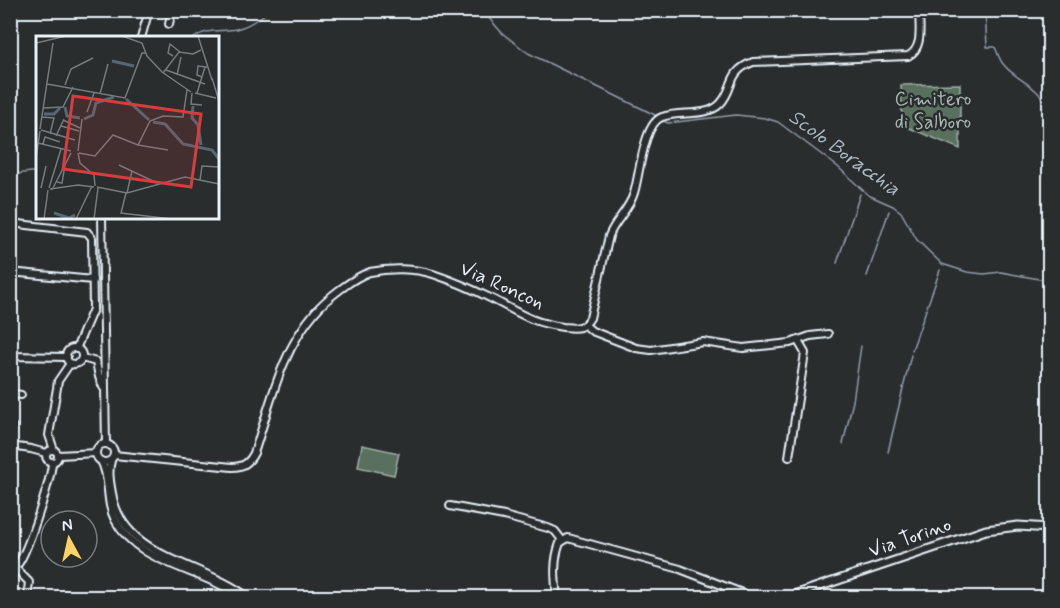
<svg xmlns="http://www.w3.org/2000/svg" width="1060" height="608" font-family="Mynerve,sans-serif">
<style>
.green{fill:#58705d;stroke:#a0b0aa;stroke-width:1.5}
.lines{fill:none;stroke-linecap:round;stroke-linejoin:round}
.stream{stroke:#929ea9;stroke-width:1.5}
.minor-casing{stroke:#e8f1f8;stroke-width:10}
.tertiary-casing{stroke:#e8f1f8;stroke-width:11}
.minor{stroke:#2a2d2e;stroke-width:6}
.tertiary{stroke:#2a2d2e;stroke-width:7}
.labels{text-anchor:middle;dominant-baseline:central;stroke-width:5;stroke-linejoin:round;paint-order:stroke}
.park-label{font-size:20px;fill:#a7b7b2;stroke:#2a2d2e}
.street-label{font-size:20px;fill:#e8f1f8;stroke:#2a2d2e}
.water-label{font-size:21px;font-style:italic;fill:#aebac3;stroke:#2a2d2e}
.inset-river{fill:none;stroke:#586774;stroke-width:3}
.inset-road{fill:none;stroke:#767b7f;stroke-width:1.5}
.view{fill:#d83c3d;fill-opacity:0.15;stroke:#d83c3d;stroke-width:3}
.inset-edge{fill:none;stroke:#e8f1f8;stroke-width:3}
</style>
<rect width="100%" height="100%" fill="#2a2d2e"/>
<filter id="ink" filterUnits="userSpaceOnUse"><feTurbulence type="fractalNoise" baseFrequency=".0167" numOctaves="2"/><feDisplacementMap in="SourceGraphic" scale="12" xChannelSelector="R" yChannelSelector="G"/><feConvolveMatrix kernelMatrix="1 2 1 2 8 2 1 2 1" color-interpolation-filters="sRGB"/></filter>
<g filter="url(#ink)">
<g class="green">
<path d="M960,84v65l-58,-24 -1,-40z"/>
<path d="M362,445l37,8 -5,22 -36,-8z"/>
</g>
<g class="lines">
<g class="stream">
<path d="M482,10l20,23 26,20 129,63"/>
<path d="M985,10l2,37h8c3,6 4,13 9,18 12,15 34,20 42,40 1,27 -9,61 4,87"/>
<path d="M194,38c13,-10 27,-6 42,-9 13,-3 24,-11 34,-19"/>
<path d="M663,121l5,2 68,-8 29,3 13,4 60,45 30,28 25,11 8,6 16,28 25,24 25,8 17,2 17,-2 38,7 11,-1"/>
<path d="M10,175l28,-4"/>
<path d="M837,263l23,-69"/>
<path d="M867,276l22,-65"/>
<path d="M912,350l28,-80"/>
<path d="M843,444l10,-43 8,-55"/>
<path d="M888,452l23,-97"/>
</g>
<g class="minor-casing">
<g id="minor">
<path d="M169,24l3,-14"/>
<path d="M141,38l8,-28"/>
<path d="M102,218l4,226"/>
<path d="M10,223l77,9 5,6 1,71 -17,40"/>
<path d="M10,272l83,8"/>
<path d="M585,325l7,6 44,17 15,2 52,-8 40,6 47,-5 20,-7 18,-2"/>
<circle cx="74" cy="356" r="8"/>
<path d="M10,356l57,1"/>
<path d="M82,358l14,4 3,15 4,10"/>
<path d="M10,393l11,2"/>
<path d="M10,427h3"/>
<circle cx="105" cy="453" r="9"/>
<path d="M10,446l21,3 15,4"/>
<circle cx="52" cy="456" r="6"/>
<path d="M54,450l-5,-15 8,-47 1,-7 11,-16 5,-1"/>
<path d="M59,455l37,-2"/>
<path d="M114,455l118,12c11,0 17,-4 22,-14 17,-50 26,-100 61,-141 11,-13 39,-35 55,-40 19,-4 44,-4 63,2 18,6 37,14 55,23 29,14 40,25 75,30 12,1 20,3 27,-9l19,-82c6,-16 20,-26 25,-43 6,-19 9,-69 28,-76 17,-7 44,1 58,-13 15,-15 6,-32 33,-42l155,-6c16,-8 11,-30 11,-46"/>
<path d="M789,457l16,-104 -7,-12"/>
<path d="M101,461c10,17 4,41 14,59 24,46 88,48 126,78"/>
<path d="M111,461c-3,10 -1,21 1,32 10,66 92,69 137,105"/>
<path d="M450,506l54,10 44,12 7,3 7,9"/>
<path d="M15,568l14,14 -2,16"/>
<path d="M10,571c5,-3 8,-6 10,-10 9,-15 32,-84 32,-99"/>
<path d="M557,598c-2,-19 -4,-37 3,-55l8,-5 112,31 75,29"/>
</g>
</g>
<g class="tertiary-casing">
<path id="tertiary" d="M785,598l201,-68 32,-4 32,2"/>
</g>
<use href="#minor" class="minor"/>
<use href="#tertiary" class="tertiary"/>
</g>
</g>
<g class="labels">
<g class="park-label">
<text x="933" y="99">Cimitero<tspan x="933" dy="23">di Salboro</tspan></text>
</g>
<g class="street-label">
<text transform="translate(502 286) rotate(24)">Via Roncon</text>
<text transform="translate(910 538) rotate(-19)">Via Torino</text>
</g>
<g class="water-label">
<text transform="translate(844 153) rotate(36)">Scolo Boracchia</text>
</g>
</g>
<g transform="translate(36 36)">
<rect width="183" height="183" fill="#2a2d2e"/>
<path class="inset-river" d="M76,25l22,5M90,63l23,21M157,70l-1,12 6,7 3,20M29,71l2,9 13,2M8,78h10l6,-6M48,83l9,-4 3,-12 18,-6M117,86l12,2 18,20 29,6 7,9M18,177l15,5 6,-3"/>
<path class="inset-road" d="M86,0l20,7 5,13 15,16 29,20M162,0l14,44M0,7l30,-7M137,20l-5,-3 2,-9 10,8M130,34l39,14M127,37l16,-21 14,2 8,-4M141,39l4,-18M166,41l-5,-2 1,-9 9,1M176,42l7,23M11,48l78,14 17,-45h4M29,49l6,-16 22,-11M156,57l-1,11 11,1M159,57l21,5M161,57l8,-26M64,58l8,-30M7,72l20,-1 10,-20M51,76l7,-19M6,81l12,1 -4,16M27,84l17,8M25,90l18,5M4,93l13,-86M5,94l34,10M20,100l8,-17M2,107l33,8M7,108l2,-7 15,5M102,109l30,5M42,115l4,-32M42,117l2,10 14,12 1,11M43,117l16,3 18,-21 25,10 12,-24 13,-5 20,1 4,-27M0,123l4,-28M83,129l36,17M164,144l2,-14 17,1M21,146l5,1 3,-18M61,151l30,6 58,-16 34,7M5,152l5,-22M13,152l12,-39M14,153l28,-4 16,2M16,154l19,-37M90,157l-5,20 51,6M91,157l5,-22M8,183l4,-29M40,183l16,-33M58,183l4,-31"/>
<path class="view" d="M37,60l128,18 -10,73 -128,-18z"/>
<rect width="183" height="183" class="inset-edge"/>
</g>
<rect width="1060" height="608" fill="none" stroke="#2a2d2e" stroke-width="36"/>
<rect x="18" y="18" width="1024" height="572" fill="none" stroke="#e8f1f8" stroke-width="2" filter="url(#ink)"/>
<g transform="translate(69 539) rotate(352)"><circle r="28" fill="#2a2d2e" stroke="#767b7f" stroke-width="1.5"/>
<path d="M0-4.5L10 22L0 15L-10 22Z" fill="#ffd166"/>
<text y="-9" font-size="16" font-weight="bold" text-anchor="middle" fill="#e8f1f8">N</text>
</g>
</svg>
